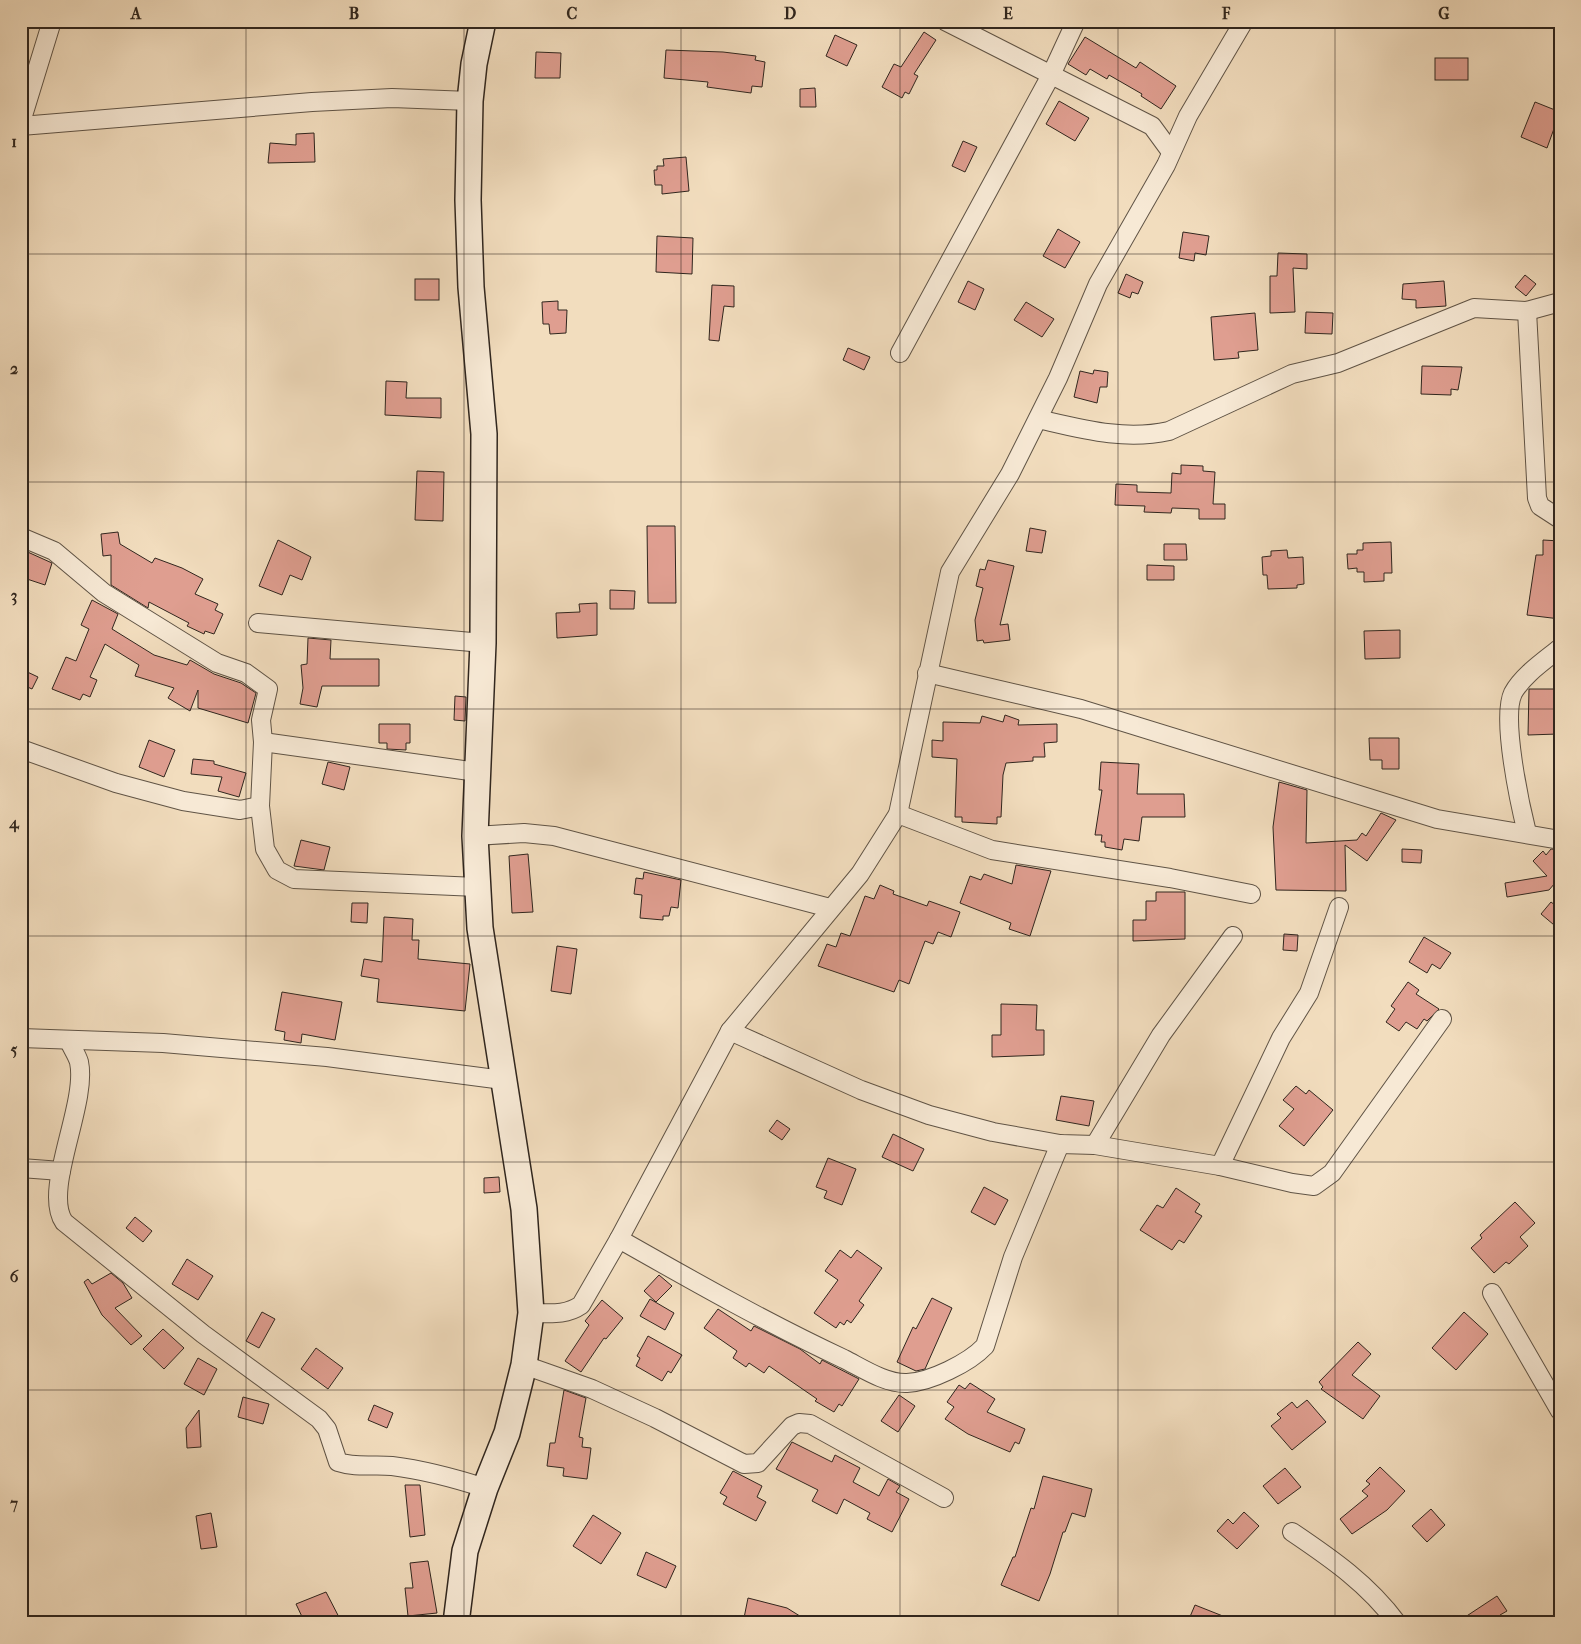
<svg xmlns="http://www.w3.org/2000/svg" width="1581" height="1644" font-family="'IM FELL French Canon',serif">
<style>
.building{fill:#df9e90;stroke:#30261e}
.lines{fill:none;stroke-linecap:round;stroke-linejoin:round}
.street-casing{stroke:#605446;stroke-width:20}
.secondary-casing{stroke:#30261e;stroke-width:28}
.street{stroke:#f7e9d5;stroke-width:18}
.secondary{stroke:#f7e9d5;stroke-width:25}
.grid{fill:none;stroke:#30261e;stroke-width:1;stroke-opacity:0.55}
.neatline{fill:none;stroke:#30261e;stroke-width:2}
.grid-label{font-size:16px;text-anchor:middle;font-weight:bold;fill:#30261e}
</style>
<rect width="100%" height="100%" fill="#f2ddbe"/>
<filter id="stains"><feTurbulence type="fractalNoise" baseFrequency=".004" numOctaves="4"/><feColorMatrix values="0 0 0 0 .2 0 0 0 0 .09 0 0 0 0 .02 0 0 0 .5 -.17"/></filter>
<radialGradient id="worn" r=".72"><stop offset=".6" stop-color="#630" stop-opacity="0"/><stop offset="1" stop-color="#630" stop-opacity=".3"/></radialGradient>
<g class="building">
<path d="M924,32l12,8 -22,34 4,2 -9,18 -4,-2 -3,6 -20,-11 12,-23 7,3z"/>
<path d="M835,35l22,10 -10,21 -21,-10z"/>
<path d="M1085,37l51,31 4,-6 36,24 -15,23 -20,-13 1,-2 -33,-19 -2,4 -17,-10 -4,6 -18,-11z"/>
<path d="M666,50l57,2 33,4 -1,4 10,2 -3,25 -10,-1 -1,7 -44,-6 1,-5 -44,-4z"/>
<path d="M536,52l25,1 -1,25h-25z"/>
<rect x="1435" y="58" width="33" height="22"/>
<path d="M815,88l1,19h-16v-18z"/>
<path d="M1059,101l30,17 -14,23 -29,-17z"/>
<path d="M1535,102l25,10 -13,36 -26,-11z"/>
<path d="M314,133l1,29 -47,1 2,-20 26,2v-11z"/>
<path d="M963,141l14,6 -12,25 -13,-6z"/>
<path d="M686,157l3,34 -27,3v-9h-7l-1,-15h3v-4h7l-1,-7z"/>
<path d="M1058,229l22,13 -15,26 -22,-12z"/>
<path d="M1183,232l26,4 -3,19 -11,-2 -1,8 -15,-3z"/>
<path d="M657,236l36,2 -1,36 -36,-2z"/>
<path d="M1278,253l29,1v15l-14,-1 2,44 -25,1v-37h7z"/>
<path d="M1126,274l17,8 -5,12 -6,-2 -2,6 -12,-5z"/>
<path d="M1525,275l11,9 -10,12 -11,-9z"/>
<rect x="415" y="279" width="24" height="21"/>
<path d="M968,281l16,8 -9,21 -17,-8z"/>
<path d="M1444,281l2,25 -30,2v-8l-14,-1 1,-15z"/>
<path d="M712,285l22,1v21l-10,-1 -5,35 -10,-1z"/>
<path d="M558,301v9h9l-1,23 -16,1 -1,-10h-6l-1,-22z"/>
<path d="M1026,302l28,17 -12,18 -28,-17z"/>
<path d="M1306,312l27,1 -1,21 -27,-1z"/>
<path d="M1255,313l3,37 -20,2 1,6 -25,2 -3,-43z"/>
<path d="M848,348l22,9 -6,13 -21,-10z"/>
<path d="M1422,366l40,1 -4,23 -7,-1v6l-30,-1z"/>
<path d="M1094,370l14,2 -1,15h-7l-3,16 -23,-6 6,-26 13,3z"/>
<path d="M386,381l21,1 -1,16h35v20l-56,-3z"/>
<path d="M1181,465l22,1v5l12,1 -2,32h12v15h-26v-10l-27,-1 -1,5 -27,-1 1,-6 -30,-1 1,-21 21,1v7l34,1 1,-20 9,1z"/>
<path d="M417,471l27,1 -1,49 -28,-1z"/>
<path d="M647,526h28l1,77h-28z"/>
<path d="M1030,528l16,3 -4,22 -16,-2z"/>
<path d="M118,532l2,12 32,19 3,-5 27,10 21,11 -8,15 23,10 -3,6 8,4 -9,20 -9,-3 -1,3 -17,-8 2,-3 -40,-21 -1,6 -37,-23v-30l-8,1 -2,-22z"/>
<path d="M278,540l33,17 -9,23 -12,-5 -8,20 -23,-9z"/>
<path d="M1543,540l17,1v78l-33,-4 9,-60h7z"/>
<path d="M1391,542l1,31h-8v8l-20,1v-10h-7v-4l-9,1 -1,-15h10v-4h6v-7z"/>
<path d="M1164,544h22l1,16h-23z"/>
<path d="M21,549l31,14 -7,22 -24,-8z"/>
<path d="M1287,550l1,8 15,-1 1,27 -7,1v3l-29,1 -1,-14h-4l-1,-18 9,-1v-5z"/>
<path d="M988,560l26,6 -14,59 8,-1 2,16 -26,3 -1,-3 -6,1 -2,-21 8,-32 -7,-2 4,-17 5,1z"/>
<path d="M1147,565l27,1v14h-27z"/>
<path d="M610,590l25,1 -1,18h-24z"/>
<path d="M92,600l26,14 -6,15 42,26 33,10 3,-5 24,14 27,9 15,10 -8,30 -50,-15v-18l-8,21 -22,-13 6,-10 -39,-12 4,-11 -34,-21 -15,33 7,3 -7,17 -7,-3 -3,6 -28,-11 14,-32 10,4 13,-32 -8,-4z"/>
<path d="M597,603v32l-40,3 -1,-25 24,-1 -1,-8z"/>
<path d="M1400,630v28l-35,1 -1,-28z"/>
<path d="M308,638l23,2 -1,19h49v27h-57l-5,21 -17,-3 3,-16 -2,-23 6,-1z"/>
<path d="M21,669l17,8 -6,12 -11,-5z"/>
<path d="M1529,689h28l1,45 -30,1z"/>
<path d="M455,696l11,1 -1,24 -11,-1z"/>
<path d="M1005,715l14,5 -1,5 39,-1v18l-13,1 1,14h-12v4l-27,2 -3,12 -2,42h-4v7l-35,-2v-5h-7l2,-58 -25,-2v-17l11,1v-19l37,1 2,-7 21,6z"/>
<path d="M379,724h31v19h-4v7l-19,-1v-6h-8z"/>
<path d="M1369,738h30v31h-17v-9h-12z"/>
<path d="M149,740l26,10 -11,27 -25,-10z"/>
<path d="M193,759l21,2v3l32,9 -7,24 -21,-6 4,-14 -31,-3z"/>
<path d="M328,762l22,5 -6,23 -22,-6z"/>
<path d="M1101,762l38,2 -2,30h47l1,23h-43l-3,24 -15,-2 -2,11 -17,-3v-5h-4l1,-7h-7l7,-45h-3z"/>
<path d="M1279,782l28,8 -1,53 51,-3 5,-7 4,3 15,-23 15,7 -29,41 -22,-16 1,46 -70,-1 -3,-63z"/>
<path d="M301,840l29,7 -6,23 -30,-4z"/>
<path d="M1402,849l20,1 -1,13 -19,-1z"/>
<path d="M1551,849l9,1v38l-5,-5 -6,7 -42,7 -2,-14 42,-7 -14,-15 10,-10 3,4z"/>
<path d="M528,854l5,58 -21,1 -3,-57z"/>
<path d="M1016,865l35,6 -21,65 -21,-7 2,-6 -51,-20 10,-27 11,4 3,-6 28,10z"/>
<path d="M644,872l37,8 -3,28 -7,-1 -2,9h-6v4l-23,-2 2,-23 -8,-1 2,-16 7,1z"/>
<path d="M880,885l14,6 -1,3 34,12 2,-5 31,11 -9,25 -13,-5 -5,12 -8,-3 -16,43 -10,-4 -5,12 -76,-26 9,-22 9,3 5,-14 9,3 15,-40 9,3z"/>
<path d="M1156,892h29v47l-52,2v-21h13v-19h10z"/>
<path d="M1551,902l9,7v21l-19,-16z"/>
<path d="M352,903h16l-1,20 -16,-1z"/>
<path d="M384,917l29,2 -1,21h7l-1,19 52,5 -5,47 -88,-9 2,-23 -18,-3 3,-17 18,3z"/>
<path d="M1284,934l14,1 -1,16 -14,-1z"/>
<path d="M1424,937l27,16 -11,16 -8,-5 -5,9 -18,-11z"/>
<path d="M557,946l20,3 -6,45 -20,-3z"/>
<path d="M1408,982l11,8 -3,4 23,15 -12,12 -3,-2 -7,10 -11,-7 -7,9 -13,-9 9,-13 -4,-3z"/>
<path d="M282,992l60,10 -7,38 -33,-6 -1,9 -17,-3 1,-8 -10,-2z"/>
<path d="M1001,1004l36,1 -1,25h8v25l-52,2v-22h9z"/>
<path d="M1296,1086l10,8 3,-4 24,20 -29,36 -25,-20 15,-17 -11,-9z"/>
<path d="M1061,1096l33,5 -5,25 -33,-6z"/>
<path d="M777,1120l13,9 -8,11 -13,-9z"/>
<path d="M893,1134l31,15 -11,22 -31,-14z"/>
<path d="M828,1158l28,11 -14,36 -18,-7 3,-7 -11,-4z"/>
<path d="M499,1177l1,15 -16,1v-15z"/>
<path d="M984,1187l24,13 -13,25 -24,-13z"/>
<path d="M1176,1188l24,16 -5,8 7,4 -18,27 -5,-3 -7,10 -32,-20 17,-25 6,3z"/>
<path d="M1515,1202l20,21 -15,14 8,9 -19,18 -3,-2 -12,11 -23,-25 11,-10 -2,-3z"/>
<path d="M135,1217l17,14 -9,11 -17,-14z"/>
<path d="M840,1250l11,8 6,-8 25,18 -23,33 5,4 -13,18 -4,-3 -3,5 -4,-3 -4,6 -22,-15 24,-33 -13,-9z"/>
<path d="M187,1259l26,17 -15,24 -26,-16z"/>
<path d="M111,1273l12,10 9,15 -17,10 27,28 -11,9 -29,-30 -18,-33 4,-3 4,5z"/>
<path d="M659,1275l13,11 -16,16 -12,-11z"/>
<path d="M932,1298l20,10 -27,61 -9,2 -19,-9 16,-35 3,2z"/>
<path d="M650,1299l24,14 -9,17 -25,-14z"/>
<path d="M602,1300l21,18 -17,21 -2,-1 -23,34 -16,-11 24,-36 -4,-4z"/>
<path d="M718,1309l33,22 3,-5 46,23 20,15 2,-4 37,19 -17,27 -3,-2 -5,8 -19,-11 2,-2 -48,-33 -5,7 -15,-10 -3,4 -13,-9 4,-7 -33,-23z"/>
<path d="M262,1312l13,7 -16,29 -13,-7z"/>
<path d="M1464,1312l24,22 -32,36 -24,-22z"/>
<path d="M163,1329l21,19 -20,21 -21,-20z"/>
<path d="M648,1336l34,19 -11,18 -3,-2 -6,10 -26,-15 4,-8 -3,-2z"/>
<path d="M1358,1342l13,12 -19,21 28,21 -17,23 -42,-30 2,-2 -4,-5z"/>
<path d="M316,1348l27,20 -15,21 -27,-20z"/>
<path d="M198,1358l19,11 -13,26 -20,-11z"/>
<path d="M970,1383l25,16 -8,13 38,17 -6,15 -4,-2 -5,10 -42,-18 -23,-15 9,-12 -7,-5 12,-17 6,4z"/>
<path d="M564,1390l22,8 -7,39 4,1 -1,9 9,1 -4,31 -24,-3 1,-8 -17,-2 3,-23h5z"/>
<path d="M899,1395l16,11 -17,26 -17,-11z"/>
<path d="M243,1397l26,7 -6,20 -25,-7z"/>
<path d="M1307,1400l19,22 -34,28 -21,-24 10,-8 -4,-4 15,-12 5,6z"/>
<path d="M374,1405l19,8 -6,15 -19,-8z"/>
<path d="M199,1410l2,37 -14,1 -1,-20z"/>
<path d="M792,1442l40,20 3,-7 25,13 -7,14 26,14 9,-17 12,7 -4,6 13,7 -17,33 -25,-13 3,-6 -26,-14 -7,15 -25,-13 6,-11 -42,-21z"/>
<path d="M1380,1467l25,24 -18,19 -35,24 -12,-15 28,-23 -6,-5 8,-7 -4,-3z"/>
<path d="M1285,1468l16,19 -23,17 -15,-18z"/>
<path d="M733,1471l29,15 -5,11 9,5 -10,19 -33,-17 4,-7 -7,-4z"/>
<path d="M1043,1476l49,13 -7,28 -13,-4 -7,19h-2l-13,42 -11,27 -38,-16 12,-28h2l16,-49 3,1z"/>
<path d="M405,1485h15l5,50 -15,2z"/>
<path d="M1431,1509l14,16 -18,17 -15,-16z"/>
<path d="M1244,1512l15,14 -22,23 -20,-18 11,-12 5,5z"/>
<path d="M211,1513l6,34 -16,2 -5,-33z"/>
<path d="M593,1515l28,18 -20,31 -28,-18z"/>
<path d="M646,1552l30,14 -10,22 -29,-13z"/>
<path d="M428,1561l9,52 -29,3 -3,-28h8l-3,-25z"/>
<path d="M326,1592l16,31h-37l-9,-19z"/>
<path d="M1497,1596l10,15 -7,4 2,3 -7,5h-39z"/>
<path d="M748,1598l39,10 24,15h-68z"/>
<path d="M1195,1605l43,17v1h-39l-10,-4z"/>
</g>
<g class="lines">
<g class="street-casing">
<g id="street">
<path d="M945,21l207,105 19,26"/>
<path d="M21,122l31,-101"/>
<path d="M21,126l291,-24 80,-4 78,3"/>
<path d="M1527,311l10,187 3,8 20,13"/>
<path d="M900,353l151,-278 25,-54"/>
<path d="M1038,419c44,10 86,22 131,12l123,-57 46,-11 136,-55 53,3 33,-9"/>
<path d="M21,537l33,14 50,42 113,70 29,10 22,16 -7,31 2,22 -3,64 5,43 12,21 17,9 183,8"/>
<path d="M258,623l225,20"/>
<path d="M927,673l154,36 356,110 123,21"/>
<path d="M263,742l214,30"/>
<path d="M21,749l95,34 67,18 57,9 20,-4"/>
<path d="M898,814l94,36 178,28 81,16"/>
<path d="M1527,833c-7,-28 -26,-115 -14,-140 10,-18 31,-32 47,-45"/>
<path d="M475,836l49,-3 30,3 276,72"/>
<path d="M730,1031l131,59 68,25 64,17 67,12 35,1 125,21 72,17 22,3 18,-13 110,-154"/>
<path d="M21,1038l142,5 164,14 176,23"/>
<path d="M69,1041c3,7 8,14 10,21 9,42 -37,128 -15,160l139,112 116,85 8,10 11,33c18,6 36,2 54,4 32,4 62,12 93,22"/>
<path d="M1095,1145l66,-110 72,-99"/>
<path d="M1220,1166l61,-128 28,-45 30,-86"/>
<path d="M21,1168l40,3"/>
<path d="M619,1239c74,42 148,84 225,120 18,9 42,25 63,24 23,-1 62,-20 78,-37l28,-89 47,-113"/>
<path d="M1492,1293l68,118"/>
<path d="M531,1313c18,0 34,3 50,-8l38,-66 111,-208 130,-157 38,-60 52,-242 60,-98 48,-96 40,-94 68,-119 22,-49 56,-95"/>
<path d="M524,1365l68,24 63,29 89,46 14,-1 34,-37 7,-3 11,1 134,74"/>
<path d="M1292,1532c40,27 76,52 105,91"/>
<path d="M1559,1623l1,-1"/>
</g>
</g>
<g class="secondary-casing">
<path id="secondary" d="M456,1623l9,-72 20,-63 22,-55 17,-68 7,-52 -7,-104 -44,-281 -5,-92 8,-193 1,-209 -13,-147 -3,-87 2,-99 4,-37 9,-43"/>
</g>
<use href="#street" class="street"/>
<use href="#secondary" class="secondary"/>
</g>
<path class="grid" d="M246,21v1602M464,21v1602M681,21v1602M900,21v1602M1118,21v1602M1335,21v1602M21,254h1539M21,482h1539M21,709h1539M21,936h1539M21,1162h1539M21,1390h1539"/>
<rect width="1581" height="1644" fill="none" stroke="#f2ddbe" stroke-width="55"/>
<rect x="28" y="28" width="1526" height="1588" class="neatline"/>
<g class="grid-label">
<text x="136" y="19">A</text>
<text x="354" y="19">B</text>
<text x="572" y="19">C</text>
<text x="790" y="19">D</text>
<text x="1008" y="19">E</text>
<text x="1226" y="19">F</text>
<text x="1444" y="19">G</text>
<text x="14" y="147">1</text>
<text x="14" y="374">2</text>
<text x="14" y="601">3</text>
<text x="14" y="828">4</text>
<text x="14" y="1055">5</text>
<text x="14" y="1282">6</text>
<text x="14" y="1509">7</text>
</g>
<rect width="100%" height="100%" filter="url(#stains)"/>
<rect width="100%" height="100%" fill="url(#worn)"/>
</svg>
